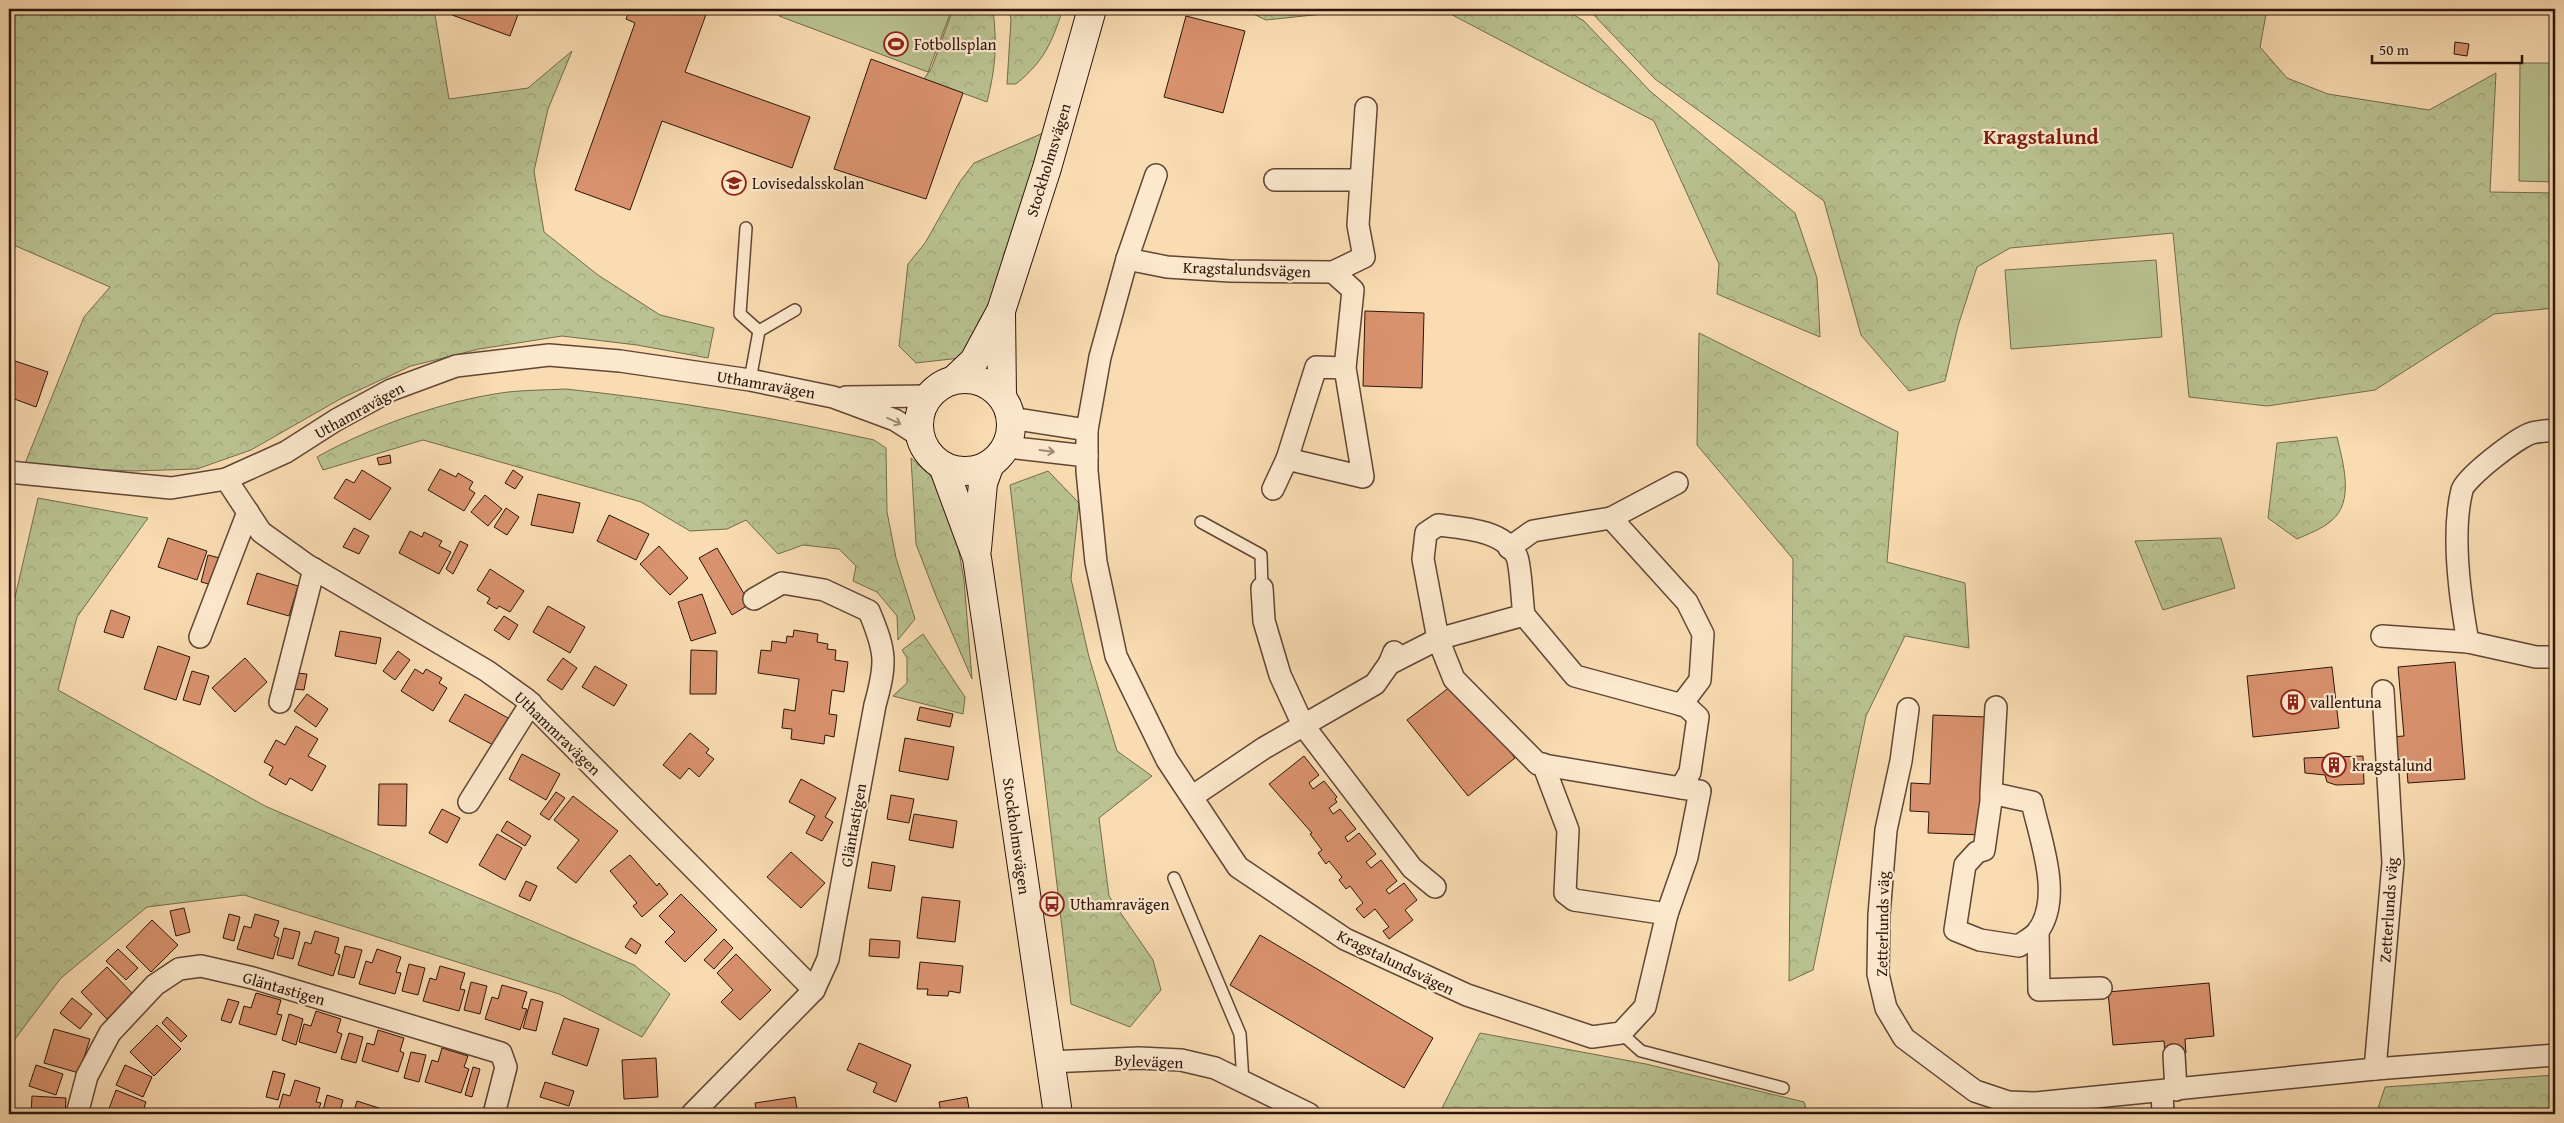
<svg xmlns="http://www.w3.org/2000/svg" width="2564" height="1123" font-family="'Gentium Book Plus',serif">
<style>
.green{fill:#b9c290;stroke:#736b4d}
.forest{fill:url(#forest-crowns);stroke:#736b4d}
.building{fill:#d9926e;stroke:#2d140a}
.lines{fill:none;stroke-linecap:round;stroke-linejoin:round}
.lane-casing{stroke:#604634;stroke-width:14}
.street-casing{stroke:#604634;stroke-width:24}
.secondary-casing{stroke:#2d140a;stroke-width:30}
.lane{stroke:#fce8cd;stroke-width:11}
.street{stroke:#fce8cd;stroke-width:21}
.secondary{stroke:#fce8cd;stroke-width:28}
.oneway{stroke:#9f8975}
.labels{text-anchor:middle;dominant-baseline:central;stroke-width:4.5;stroke-linejoin:round;paint-order:stroke}
.poi-label{font-size:16px;fill:#2d140a;stroke:#fce8cd;text-anchor:start}
.street-label{font-size:16px;fill:#2d140a;stroke:#fce8cd}
.district-label{font-size:21px;font-weight:bold;fill:#7a1f14;stroke:#fce8cd}
</style>
<defs>
<pattern id="forest-crowns" width="20" height="18" patternUnits="userSpaceOnUse" patternTransform="scale(1.25)"><rect width="20" height="18" fill="#b9c290"/><path d="M2 6a3 3 0 1 1 6 0M12 15a3 3 0 1 1 6 0" fill="none" stroke="#9fa67b"/></pattern>
</defs>
<rect width="100%" height="100%" fill="#fadcb2"/>
<filter id="stains"><feTurbulence type="fractalNoise" baseFrequency=".004" numOctaves="4"/><feColorMatrix values="0 0 0 0 .2 0 0 0 0 .09 0 0 0 0 .02 0 0 0 .5 -.17"/></filter>
<radialGradient id="worn" r=".72"><stop offset=".6" stop-color="#630" stop-opacity="0"/><stop offset="1" stop-color="#630" stop-opacity=".3"/></radialGradient>
<g class="green">
<path d="M782,9h170l-24,63 -149,-56z"/>
<path d="M2520,63h35v119l-36,-1z"/>
<path d="M2156,260l6,77 -151,12 -6,-79z"/>
</g>
<g class="forest">
<path d="M9,9h425l15,90 79,-11 44,-37 -24,58 -14,62 10,61 54,43 62,40 54,13 -6,30 -71,-13 -75,-9 -83,13 -68,17 -69,32 -91,52 -54,19 -64,2 -109,-5 60,-149 26,-30 -101,-44z"/>
<path d="M953,9h40c4,36 3,57 -6,93l-63,-23 8,-12z"/>
<path d="M1009,9h54c-12,35 -18,51 -47,75h-9l4,-64z"/>
<path d="M1243,9h128l-105,11z"/>
<path d="M1441,9h123l20,12 66,70 145,122 22,65 3,59 -103,-43 2,-30 -65,-143z"/>
<path d="M1588,9h679l-7,38 27,31 41,16 101,16 67,-37 -6,119 65,1v115l-61,6 -119,76 -108,16 -78,-9 -16,-164 -163,15 -33,19 -19,59 -13,55 -36,10 -48,-56 -37,-134 -169,-122z"/>
<path d="M1043,133l-63,210 -11,14 -53,6 -17,-17 9,-82 17,-21 34,-60 15,-20z"/>
<path d="M1699,333l199,99 -11,130 78,21 4,65 -64,-12 -39,80 -53,254 -24,11 4,-422 -96,-114z"/>
<path d="M566,389c104,11 206,28 308,51l12,8 1,64 9,46 19,61 -17,21 -1,-24 -20,-24 -24,-11 3,-15 -17,-17 -36,-4 -25,9 -32,-34 -19,9 -37,2 -49,-29 -218,-62 -100,30 -6,-13c55,-31 129,-57 191,-65 19,-2 39,-2 58,-3z"/>
<path d="M2337,437c6,26 18,65 -6,84 -9,8 -23,13 -34,18l-29,-21 9,-75z"/>
<path d="M911,458l29,26 10,16 14,80 8,99 -36,-83 -20,-52z"/>
<path d="M1048,471l31,32 -8,76 18,78 28,94 35,25 -53,42 10,78 44,64 8,30 -31,37 -59,-23 -61,-519z"/>
<path d="M38,498l110,20 -71,99 -19,73 207,116 369,159 36,29 -28,43 -83,-43 -315,-99 -97,12 -86,71 -52,69v-424z"/>
<path d="M2221,538l14,50 -72,22 -28,-69z"/>
<path d="M923,634l42,63 -2,17 -70,-18 14,-13v-25l-5,-8z"/>
<path d="M1480,1033l166,31 158,38 4,12h-369z"/>
<path d="M2555,1075v39h-179l9,-27z"/>
</g>
<g class="building">
<path d="M454,9h66l-10,27 -58,-21z"/>
<path d="M630,9h78l-23,63 125,45 -18,51 -130,-47 -32,89 -55,-20 60,-167 -9,-4z"/>
<path d="M1186,16l59,15 -22,82 -59,-16z"/>
<path d="M2455,42l14,2 -2,12 -13,-2z"/>
<path d="M871,59l92,34 -37,106 -92,-30z"/>
<path d="M1365,311l59,2 -2,75 -59,-2z"/>
<path d="M9,359l39,13 -12,35 -27,-10z"/>
<path d="M390,455l1,8 -12,2 -2,-7z"/>
<path d="M440,469l16,8 2,-4 15,9 -4,7 6,4 -11,18 -36,-21z"/>
<path d="M362,470l29,18 -21,32 -36,-22 12,-19 8,4z"/>
<path d="M513,470l10,7 -8,12 -10,-6z"/>
<path d="M538,494l42,9 -7,30 -42,-8z"/>
<path d="M485,495l17,14 -14,17 -17,-14z"/>
<path d="M506,508l13,9 -12,18 -13,-8z"/>
<path d="M609,515l40,19 -13,26 -39,-19z"/>
<path d="M354,528l15,8 -10,18 -16,-7z"/>
<path d="M410,531l12,6 2,-5 18,9 -3,5 12,6 -12,22 -40,-21z"/>
<path d="M168,538l39,13 -10,29 -39,-13z"/>
<path d="M460,541l8,4 -15,29 -7,-5z"/>
<path d="M659,546l29,32 -18,17 -30,-31z"/>
<path d="M717,548l33,56 -18,11 -33,-57z"/>
<path d="M208,555l12,3 -7,27 -12,-3z"/>
<path d="M490,569l34,22 -14,21 -11,-6 -2,3 -10,-6 3,-5 -13,-8z"/>
<path d="M257,573l41,13 -9,30 -42,-12z"/>
<path d="M702,594l14,39 -25,8 -13,-39z"/>
<path d="M548,606l37,21 -15,26 -37,-21z"/>
<path d="M111,610l19,7 -7,21 -19,-6z"/>
<path d="M504,616l14,9 -9,15 -15,-10z"/>
<path d="M794,630l24,4 -1,8 11,2 -1,5 9,1 -1,10 13,2 -4,30 -12,-2 -3,24 8,1 -3,22 -9,-2 -1,9 -33,-5 1,-10 -10,-1 2,-19 11,2 4,-32 -41,-6 3,-23 10,1 1,-10 14,2 1,-7 6,1z"/>
<path d="M340,631l41,7 -5,26 -41,-8z"/>
<path d="M158,646l32,11 -14,43 -32,-11z"/>
<path d="M691,650l26,1 -1,43h-26z"/>
<path d="M398,651l12,9 -15,20 -12,-9z"/>
<path d="M245,658l22,24 -32,30 -23,-24z"/>
<path d="M563,658l14,10 -15,22 -15,-10z"/>
<path d="M2455,662l10,117 -57,4 -2,-24 -13,1 -2,-23 13,-1 -6,-69z"/>
<path d="M595,666l32,19 -13,21 -32,-19z"/>
<path d="M2332,667l7,61 -86,9 -6,-61z"/>
<path d="M415,669l8,5 3,-5 16,9 -3,5 8,5 -14,23 -32,-20z"/>
<path d="M192,671l17,5 -9,29 -17,-5z"/>
<path d="M296,673l11,1 -3,16 -10,-1z"/>
<path d="M1455,683l60,75 -47,38 -61,-76z"/>
<path d="M307,694l21,15 -12,18 -22,-16z"/>
<path d="M465,694l43,24 -15,27 -44,-24z"/>
<path d="M920,707l33,7 -3,13 -33,-7z"/>
<path d="M1933,715l54,2 -6,118 -53,-2 1,-21 -19,-1 1,-28 19,1z"/>
<path d="M296,726l22,13 -10,17 18,10 -14,25 -22,-13 -4,7 -17,-10 4,-8 -9,-5 12,-22 9,5z"/>
<path d="M690,733l19,16 -3,4 8,6 -15,18 -10,-9 -9,11 -17,-14z"/>
<path d="M905,738l49,9 -6,33 -49,-9z"/>
<path d="M522,754l38,20 -14,26 -37,-21z"/>
<path d="M1304,756l15,19 -10,8 4,6 11,-8 13,16 -2,2 2,3 -8,6 4,6 7,-5 16,20 -11,8 3,5 11,-9 17,21 -10,8 5,6 10,-8 16,21 -11,9 3,4 15,-11 13,17 -12,10 8,10 -24,19 -6,-8 6,-4 -14,-18 -11,9 -8,-9 7,-6 -13,-17 -4,3 -7,-9 3,-3 -13,-16 -3,3 -8,-11 4,-3 -12,-16 2,-1 -43,-49z"/>
<path d="M2363,756l1,28 -28,1 -9,-3 -2,-7 -20,-2 -1,-15z"/>
<path d="M801,779l35,19 -11,19 8,5 -11,19 -16,-8 9,-17 -26,-14z"/>
<path d="M379,784h28l-1,42 -28,-1z"/>
<path d="M556,792l9,6 -16,22 -9,-6z"/>
<path d="M891,795l23,4 -5,24 -22,-4z"/>
<path d="M573,796l45,35 -42,52 -19,-15 22,-28 -25,-20z"/>
<path d="M442,809l18,9 -13,25 -18,-10z"/>
<path d="M914,814l43,7 -4,27 -44,-8z"/>
<path d="M507,821l24,15 -6,10 -24,-15z"/>
<path d="M497,834l25,14 -17,32 -26,-15z"/>
<path d="M791,852l34,31 -24,25 -34,-31z"/>
<path d="M630,855l27,31 2,-3 9,11 -26,23 -9,-11 4,-3 -27,-32z"/>
<path d="M872,862l23,4 -4,25 -23,-3z"/>
<path d="M526,881l11,5 -7,15 -11,-5z"/>
<path d="M681,894l36,36 -32,32 -20,-20 10,-10 -16,-16z"/>
<path d="M922,897l38,4 -5,41 -38,-4z"/>
<path d="M184,908l6,24 -14,4 -6,-25z"/>
<path d="M229,914l11,3 -6,24 -11,-3z"/>
<path d="M255,914l24,7 -5,15 5,2 -6,21 -36,-10 7,-23 7,2z"/>
<path d="M152,920l26,25 -27,27 -25,-25z"/>
<path d="M284,928l16,4 -7,27 -16,-4z"/>
<path d="M315,931l24,7 -4,15 5,2 -7,21 -35,-11 7,-23 6,2z"/>
<path d="M1260,935l173,103 -29,50 -174,-103z"/>
<path d="M631,938l10,7 -5,9 -11,-7z"/>
<path d="M724,939l9,9 -19,21 -10,-9z"/>
<path d="M870,939l30,2 -1,17 -30,-2z"/>
<path d="M345,946l17,4 -8,28 -16,-4z"/>
<path d="M118,949l20,19 -12,12 -20,-19z"/>
<path d="M377,949l24,8 -5,15 5,1 -6,21 -36,-10 7,-23 6,2z"/>
<path d="M736,954l35,36 -31,30 -19,-18 12,-12 -16,-17z"/>
<path d="M920,962l43,4 -3,27 -11,-2 -1,5 -21,-1 1,-6h-11z"/>
<path d="M409,964l16,4 -7,27 -16,-4z"/>
<path d="M440,966l25,7 -5,16 5,1 -6,21 -36,-10 7,-23 6,2z"/>
<path d="M107,967l26,27 -26,25 -26,-27z"/>
<path d="M471,982l16,4 -7,28 -16,-4z"/>
<path d="M2209,983l5,53 -29,3 1,14 -21,2 -1,-14 -51,4 -5,-53z"/>
<path d="M502,985l25,7 -5,16 5,1 -7,21 -35,-11 7,-22 6,2z"/>
<path d="M256,993l25,7 -4,14 5,1 -6,20 -37,-11 5,-18 7,2z"/>
<path d="M72,998l20,16 -12,15 -20,-16z"/>
<path d="M228,999l11,3 -8,21 -10,-3z"/>
<path d="M531,999l12,3 -7,29 -13,-3z"/>
<path d="M316,1011l25,8 -4,13 5,2 -6,19 -37,-11 5,-18 7,2z"/>
<path d="M289,1014l14,5 -7,26 -14,-5z"/>
<path d="M167,1017l20,19 -6,6 -19,-19z"/>
<path d="M564,1018l35,11 -12,37 -35,-12z"/>
<path d="M157,1025l24,24 -27,27 -24,-24z"/>
<path d="M54,1029l36,10 -11,34 -35,-10z"/>
<path d="M378,1030l26,8 -4,13 4,2 -6,19 -36,-11 5,-18 7,2z"/>
<path d="M349,1033l14,4 -7,26 -15,-4z"/>
<path d="M859,1043l52,22 -15,37 -23,-10 4,-9 -30,-13z"/>
<path d="M442,1048l26,8 -4,11 5,2 -8,24 -36,-11 7,-22 6,2z"/>
<path d="M411,1052l15,3 -7,27 -15,-4z"/>
<path d="M656,1058l2,39 -34,2 -2,-39z"/>
<path d="M36,1065l27,9 -7,21 -27,-9z"/>
<path d="M125,1065l27,12 -9,20 -27,-12z"/>
<path d="M473,1067l7,2 -8,28 -7,-2z"/>
<path d="M273,1071l12,3 -7,26 -12,-3z"/>
<path d="M295,1080l25,8 -4,14 5,1 -4,11h-30l-9,-2 5,-18 7,2z"/>
<path d="M545,1082l29,9 -5,15 -29,-9z"/>
<path d="M116,1090l30,12 -4,12h-35z"/>
<path d="M327,1095l16,5 -4,14h-17z"/>
<path d="M32,1096l34,2 -1,16h-34z"/>
<path d="M795,1097l3,17h-41l-2,-11z"/>
<path d="M967,1097l3,17h-29l-2,-12z"/>
<path d="M357,1101l25,8 -2,5h-27z"/>
</g>
<g class="lines">
<g class="lane-casing">
<g id="lane">
<path d="M746,228l-6,86 19,17"/>
<path d="M750,380l9,-49 36,-21"/>
<path d="M1201,522l60,33 1,33"/>
<path d="M1174,878l66,156 3,48"/>
<path d="M1621,1033l20,18 142,37"/>
</g>
</g>
<g class="street-casing">
<g id="street">
<path d="M1156,175l-29,84 40,8 63,4 103,1 31,-15 -6,-32 8,-117"/>
<path d="M1275,180h86"/>
<path d="M1127,259l-27,98 -13,73v41l9,91 20,94 51,104 71,107 107,72 122,56 125,42 29,-4 24,-26 22,-93 -93,-14 -9,-7 3,-63 -25,-66"/>
<path d="M1333,272l20,18 -8,78 18,109 -76,-18 29,-92 29,1"/>
<path d="M846,397l83,-1"/>
<path d="M1011,418l76,12"/>
<path d="M1007,447l80,9"/>
<path d="M9,472l162,16 55,-9 60,-27 50,-32 55,-30 65,-24 93,-11 71,6 130,19 83,17 62,23 25,16"/>
<path d="M226,479l35,53 46,33 180,106 39,28 288,291"/>
<path d="M1273,489l14,-30"/>
<path d="M1611,518l66,-35"/>
<path d="M1509,548l24,-17 78,-13 76,84 16,32 -3,46 -19,25"/>
<path d="M1262,588l2,33 16,54 23,50 109,143 23,19"/>
<path d="M2382,636l86,6 68,15h19"/>
<path d="M200,637l48,-125"/>
<path d="M2468,642c-8,-44 -17,-108 -6,-152 4,-13 56,-53 70,-57 7,-2 16,-2 23,-3"/>
<path d="M1389,664l49,-25 -15,-80 3,-26 12,-8c25,3 67,5 79,32 4,11 5,45 7,58l-86,24 16,40 84,85 143,24 9,-16 8,-55 -12,-11 -111,-30 -51,-61"/>
<path d="M280,702l34,-133"/>
<path d="M1908,709l-7,52 -15,69 -7,85 -1,59 8,34 18,30 71,53 33,11 28,1 339,-34 18,-206 -10,-172"/>
<path d="M1991,793l41,9c8,37 31,95 6,129 -4,6 -13,10 -19,15l-39,-6 -25,-10 10,-65 12,-13 7,-2 7,-49v-8l5,-86"/>
<path d="M1193,796l71,-48 111,-64 14,-20 5,-12"/>
<path d="M469,802l62,-99"/>
<path d="M1667,914l20,-57 13,-66 -19,-3"/>
<path d="M2038,931l1,59 62,-2"/>
<path d="M2174,1055l2,35"/>
<path d="M1049,1062l90,-4 42,2 34,8 94,46"/>
<path d="M2375,1069l180,-14"/>
<path d="M2162,1091l1,23"/>
<path d="M77,1114l10,-38 23,-43 45,-48 24,-16 22,-3 52,12 248,75 5,14 -12,47"/>
<path d="M692,1114l122,-124 14,-31 47,-254c12,-43 11,-53 -6,-94l-45,-21 -42,-7 -28,16"/>
</g>
</g>
<g class="secondary-casing">
<g id="secondary">
<path d="M1001,312l1,84"/>
<circle cx="965" cy="425" r="46"/>
<path d="M955,379l19,-18 27,-50 46,-143 45,-159"/>
<path d="M943,466l34,92 81,556"/>
<path d="M977,549l6,-66 7,-19"/>
</g>
</g>
<use href="#lane" class="lane"/>
<use href="#street" class="street"/>
<use href="#secondary" class="secondary"/>
</g>
<defs><path id="oneway-shaft" d="M-6 0H5M1.5-3L5.5 0L1.5 3" fill="none" stroke-width="1.6" stroke-linecap="round" stroke-linejoin="round" transform="scale(1.25)"/></defs>
<g class="oneway">
<use href="#oneway-shaft" transform="translate(894 421) rotate(25)"/>
<use href="#oneway-shaft" transform="translate(1047 451) rotate(7)"/>
</g>
<defs>
<g id="stadium-ring" transform="scale(1.25)"><circle r="9.5" fill="#fce8cd" stroke="#8f2418" stroke-width="1.5"/><path d="M0-5a6.5 5 0 1 0 0 10a6.5 5 0 1 0 0-10ZM-3.5-1.8h7v3.6h-7Z" fill="#8f2418"/></g>
<g id="school-ring" transform="scale(1.25)"><circle r="9.5" fill="#fce8cd" stroke="#8f2418" stroke-width="1.5"/><path d="M0-5L7-2L0 1L-7-2ZM-4 1L0 2.5L4 1V4Q0 6-4 4Z" fill="#8f2418"/></g>
<g id="building-ring" transform="scale(1.25)"><circle r="9.5" fill="#fce8cd" stroke="#8f2418" stroke-width="1.5"/><path d="M-4-6H4V6H1V3H-1V6H-4ZM-2.5-4.3h1.7v1.8h-1.7ZM.8-4.3h1.7v1.8H.8ZM-2.5-1h1.7V.8h-1.7ZM.8-1h1.7V.8H.8Z" fill="#8f2418"/></g>
<g id="bus-ring" transform="scale(1.25)"><circle r="9.5" fill="#fce8cd" stroke="#8f2418" stroke-width="1.5"/><path d="M-5-6H5V4H4V6H2V4H-2V6H-4V4H-5ZM-3.5-4V0h7V-4ZM-3.5 1.2v1.5H-2V1.2ZM2 1.2v1.5H3.5V1.2Z" fill="#8f2418"/></g>
</defs>
<g fill-rule="evenodd">
<use href="#stadium-ring" x="896" y="44"/>
<use href="#school-ring" x="734" y="183"/>
<use href="#building-ring" x="2293" y="702"/>
<use href="#building-ring" x="2334" y="765"/>
<use href="#bus-ring" x="1052" y="904"/>
</g>
<g class="labels">
<g class="poi-label">
<text x="914" y="44">Fotbollsplan</text>
<text x="752" y="183">Lovisedalsskolan</text>
<text x="2310" y="702">vallentuna</text>
<text x="2352" y="765">kragstalund</text>
<text x="1070" y="904">Uthamravägen</text>
</g>
<g class="street-label">
<text transform="translate(1048 160) rotate(-73)">Stockholmsvägen</text>
<text transform="translate(1247 269) rotate(2)">Kragstalundsvägen</text>
<text transform="translate(766 384) rotate(10)">Uthamravägen</text>
<text transform="translate(359 410) rotate(-29)">Uthamravägen</text>
<text transform="translate(558 733) rotate(44)">Uthammravägen</text>
<text transform="translate(853 825) rotate(-80)">Gläntastigen</text>
<text transform="translate(1017 836) rotate(82)">Stockholmsvägen</text>
<text transform="translate(2388 910) rotate(-86)">Zetterlunds väg</text>
<text transform="translate(1882 924) rotate(-89)">Zetterlunds väg</text>
<text transform="translate(1396 962) rotate(26)">Kragstalundsvägen</text>
<text transform="translate(284 988) rotate(16)">Gläntastigen</text>
<text transform="translate(1149 1061) rotate(2)">Bylevägen</text>
</g>
<g class="district-label">
<text x="2041" y="136">Kragstalund</text>
</g>
</g>
<rect width="2564" height="1123" fill="none" stroke="#fadcb2" stroke-width="30"/>
<rect x="10" y="10" width="2544" height="1103" fill="none" stroke="#2d140a" stroke-width="2.5"/>
<rect x="15" y="15" width="2534" height="1093" fill="none" stroke="#2d140a"/>
<path d="M2372 55v8h150v-8" fill="none" stroke="#2d140a" stroke-width="2.5"/>
<text x="2379" y="55" font-size="15" fill="#2d140a" stroke="#fce8cd" stroke-width="4" paint-order="stroke">50 m</text>
<rect width="100%" height="100%" filter="url(#stains)"/>
<rect width="100%" height="100%" fill="url(#worn)"/>
</svg>
